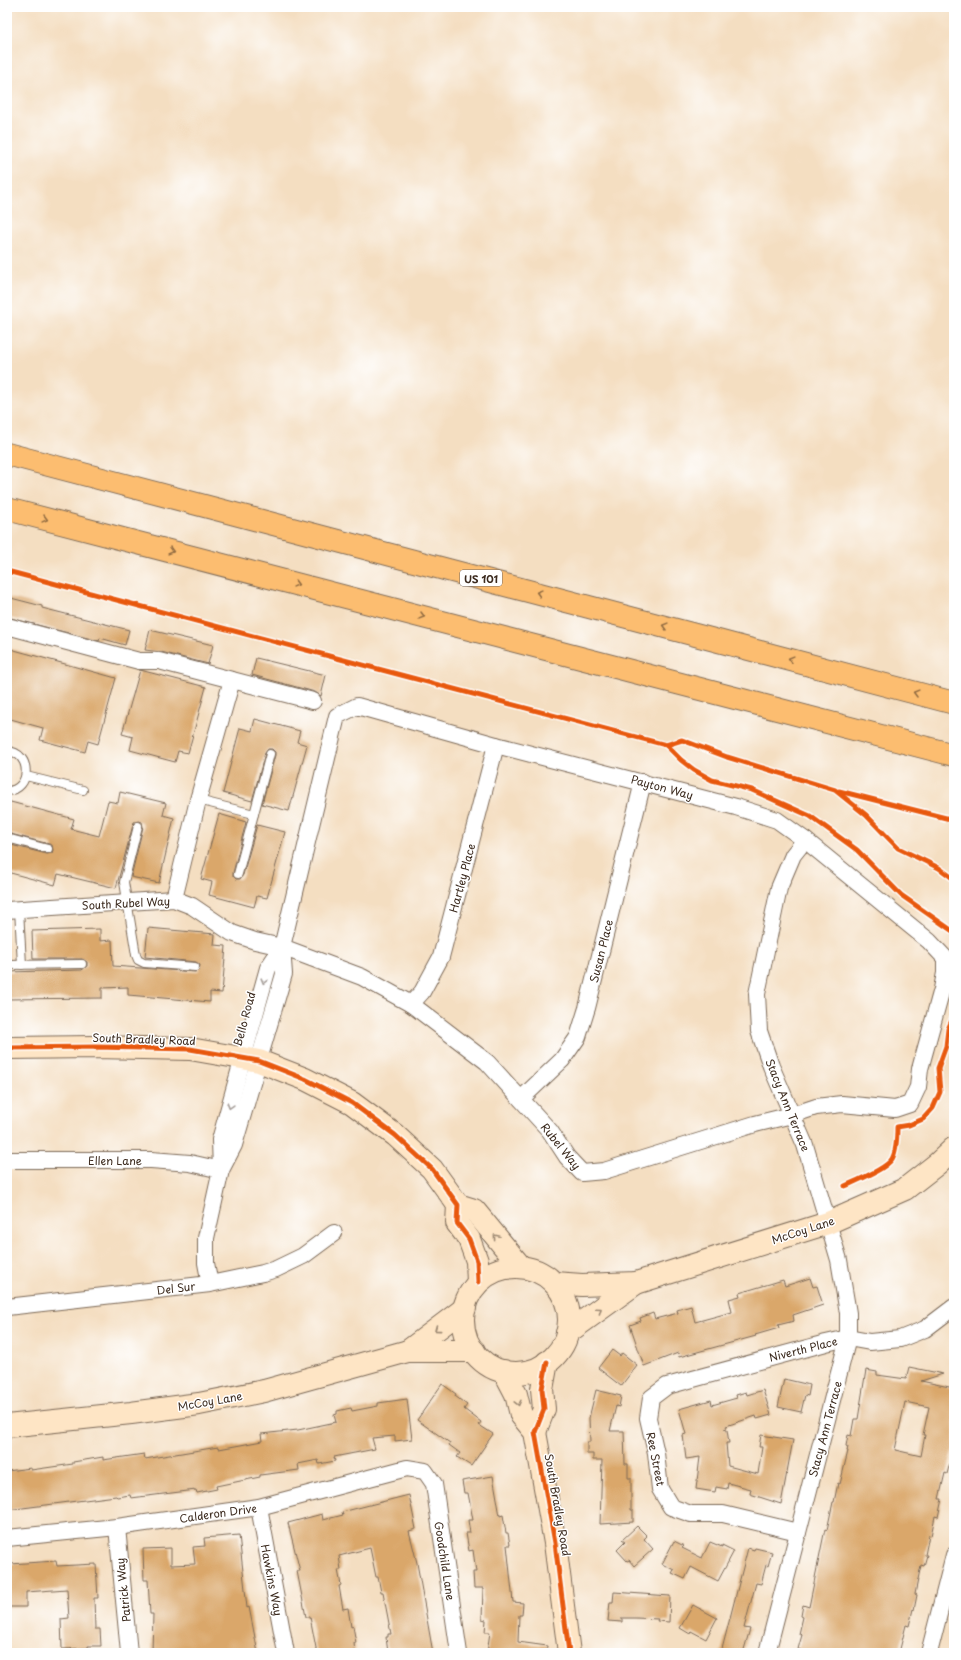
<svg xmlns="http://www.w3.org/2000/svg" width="961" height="1660" font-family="'Playpen Sans',sans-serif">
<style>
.building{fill:#daa76a;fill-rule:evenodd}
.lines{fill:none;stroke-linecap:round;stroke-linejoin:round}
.lane-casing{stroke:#7c6957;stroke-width:10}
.street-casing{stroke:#7c6957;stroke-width:18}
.secondary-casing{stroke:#7c6957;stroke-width:24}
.highway-casing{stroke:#7c6957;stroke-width:24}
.lane{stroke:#fff;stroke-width:8}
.street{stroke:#fff;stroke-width:16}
.secondary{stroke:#fee5c5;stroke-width:22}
.highway{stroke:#fcbd6f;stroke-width:22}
.cycleway-casing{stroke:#fff;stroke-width:8}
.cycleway{stroke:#e8590c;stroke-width:5}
.oneway{stroke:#926c42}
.oneway2{stroke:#a79f9a}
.oneway3{stroke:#9c8872}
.labels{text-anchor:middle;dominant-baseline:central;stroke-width:3;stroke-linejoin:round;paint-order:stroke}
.shield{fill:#fff;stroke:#766a62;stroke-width:1}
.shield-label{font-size:10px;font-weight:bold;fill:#3b2a1e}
.street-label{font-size:11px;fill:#3b2a1e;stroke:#fff}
</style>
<rect width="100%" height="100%" fill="#fff"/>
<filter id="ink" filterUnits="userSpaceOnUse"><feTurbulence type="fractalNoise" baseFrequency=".025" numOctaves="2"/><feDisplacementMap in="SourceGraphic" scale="8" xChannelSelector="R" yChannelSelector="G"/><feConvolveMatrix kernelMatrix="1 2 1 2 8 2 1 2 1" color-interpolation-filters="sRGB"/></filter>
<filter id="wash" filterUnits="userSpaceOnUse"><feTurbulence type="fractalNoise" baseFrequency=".012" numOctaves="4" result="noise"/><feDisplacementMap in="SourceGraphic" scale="16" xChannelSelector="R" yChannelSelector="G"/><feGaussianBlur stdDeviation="0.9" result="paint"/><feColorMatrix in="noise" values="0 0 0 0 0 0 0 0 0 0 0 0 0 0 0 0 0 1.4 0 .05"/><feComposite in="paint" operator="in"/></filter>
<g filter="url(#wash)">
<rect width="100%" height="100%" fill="#f4dec1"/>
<g id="blocks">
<g class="building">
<path d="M7,597l35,9v2l87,22 -4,15 -25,-7 -1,3 -92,-24z"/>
<path d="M150,630l63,15 -5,19 -47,-12 -16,-2z"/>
<path d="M7,648l109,30 -18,66 -10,-3 -3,11 -45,-12 3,-12 -36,-10z"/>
<path d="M256,658l70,17 -5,21 -6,-4 -63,-17z"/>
<path d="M140,670l66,17 -18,66 -10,-2 -3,11 -45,-12 3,-13 -11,-3z"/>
<path d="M255,719l45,12 -3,11 10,3 -18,66 -27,-7 13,-49v-3l-3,-3h-4l-3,4 -13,48 -29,-8 17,-65 12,3z"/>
<path d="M120,792l46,11 -3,12 11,3 -15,65 -28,-6 12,-50 -1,-5 -3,-1 -5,1 -1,3 -17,63 -58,-14 -3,11 -48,-13v-28l40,10 5,-1 1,-3 -1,-5 -3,-1 -42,-11v-32l67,18 -3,10 28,7 9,-35 10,2z"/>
<path d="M219,814l27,8 -13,51v3l3,3h4l3,-4 14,-50 28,7 -18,66 -10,-2 -3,11 -45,-12 3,-13 -11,-3z"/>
<path d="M148,928l67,6 -1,11 12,1 -4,47 -12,-1v10l-82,-7v-8l-26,1v10l-95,1v-27l75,-2 5,-4v-4l-5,-3h-49l-1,-28 68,-2v12l12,-1 1,26 82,6 4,-2 1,-5 -4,-3 -51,-5z"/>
<path d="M810,1278l3,9 4,-1 6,19 -30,10 1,6 -16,4 1,3 -24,7 1,1 -77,21 -1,-4 -34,13 -14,-41 11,-4 -1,-3 13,-5 2,6 23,-6 -1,-3 14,-4 4,16 37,-10 -3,-13 11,-3 -1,-3 44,-13 2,6z"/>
<path d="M612,1350l8,6 2,-3 15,12 -16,21 -23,-18z"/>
<path d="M909,1367l34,7 -22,7 33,7v59l-7,27 -2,-1 -6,26h3l-4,18 -3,-1 -4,20 -2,-1 -4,20h2l-3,11 -3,-1 -6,29 2,1 -3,15 -1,-1 -4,17 -3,-1 -7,28h-98v-3l-3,-1 4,-14 -3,-1 4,-17 -2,-1 2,-11 6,2 16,-78 2,1 6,-28h1l4,-19 2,1 1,-4 7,-29h-1l1,-4 -2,-1 2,-11 3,1 3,-17h4l8,-49 11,2v3l29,4zM905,1402l24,5 -6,28h2l-4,21 -26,-6z"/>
<path d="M784,1379l26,6 -2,11 -3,-1 -4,17 -23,-5z"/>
<path d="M442,1384l14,10 -1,2 12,9 -3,4 17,13 -2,3 14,9 -22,32 -14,-9 3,-4 -11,-8 1,-2 -33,-23z"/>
<path d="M596,1390l25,6 -2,11 -3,-1 -6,25h14l1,33h3v14h3v32h2v12l-33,2 2,-64h-9v-6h-6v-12h3l-1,-24z"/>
<path d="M763,1390l8,25 -14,4 -1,-3 -30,10 1,2 -3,1 3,1 2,13h-3l2,23 30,8 4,-27h-3l2,-12 32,5 -12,64 -31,-10 1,-5 -23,-6 -1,6 -11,-2 -1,5 -19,-3 4,-32 -14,2 -3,-24 3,-1 -7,-25 32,-9 1,5 25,-7 -1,-3 10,-3 1,3z"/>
<path d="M407,1399l5,40 -17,2v-5l-23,2 3,11 -41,8 1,4 -16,3 -1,-4 -20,4 1,6 -39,5v2l-44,9 1,3 -20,4 -1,-3 -65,8 -1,-3 -13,2 -1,-1 -109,14v-39l24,-3v2l42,-6v-2l30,-5v3l41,-6 1,5 73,-12 1,2 43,-8 -1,-7 37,-4 38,-8 -2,-7 3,-1v-3l14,-3 1,3 26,-5v-3z"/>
<path d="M493,1476l7,40 3,-1 3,18h2l2,12h-3l6,57 10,1 -1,12h-3l-1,27 29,4 -1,7h-59l3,-21h-5l1,-12 -4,-1 1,-31h-9l-1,-16h3l-3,-22 -4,1 -3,-18h4l-2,-13h5l-5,-27h-4l-2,-12z"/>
<path d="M409,1495l7,34 -7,2 8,32 16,90h-45l-2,-16h2v-3h3l-8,-42h-2l-3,-15h-2l-6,-29 -31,8 2,14h-3l3,15 -2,1 4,23 5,-1 3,19 2,-1 3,17h-2l1,10h-38l-7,-36h-4l-9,-46h3l-12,-48 34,-9 1,6 20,-5 -1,-3z"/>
<path d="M637,1526l10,10 -3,3 9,10 -19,17 -5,-6 -2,1 -10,-11 8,-8 -3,-2z"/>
<path d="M239,1535l8,73 2,-1 9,46h-106l1,-39h-3l-2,-34h-4l-1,-31 28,-1v17l24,-1 -2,-17 12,-1 -1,-8z"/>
<path d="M674,1541l10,5 -2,2 20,10 8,-16 12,5v-2l12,6 -16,30 -27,-14 -6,12 -13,-6 2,-3 -12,-6z"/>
<path d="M748,1548l6,2 1,-2 17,4 -4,14 -2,-1 -5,19 -5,-1 -12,45 6,1 -7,24h-22z"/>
<path d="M56,1561l1,5 39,-2 2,34h-4l1,31h5l1,17h-13v2l-26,1 -1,-30 8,-1 -2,-29 -41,3v15h-19v-37h3v-6z"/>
<path d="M614,1592l56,4 -1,26 -12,-1 1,-2 -22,-1h-14v4l-14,-1 2,-19h3z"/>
<path d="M693,1605l24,13 -11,21 -15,-8 -1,3 -10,-6z"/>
</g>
</g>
</g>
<g filter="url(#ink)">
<use href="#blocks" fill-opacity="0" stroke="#7c6957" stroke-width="1"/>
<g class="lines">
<g class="lane-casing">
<g id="lane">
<path d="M7,751c25,1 25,39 0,40"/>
<path d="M26,776l57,14"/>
<path d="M198,800l56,14"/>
<path d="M138,826l-14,56 12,73 2,5 6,3 51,4"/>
<path d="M7,838l41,11"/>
<path d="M238,874l32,-120"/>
<path d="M19,909l3,56"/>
<path d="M7,965l75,-1"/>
</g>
</g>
<g class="street-casing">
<g id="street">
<path d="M7,626l132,35h20l154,40"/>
<path d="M174,899l24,-99 34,-120"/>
<path d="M7,910l167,-11 18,7 40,27 23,8 27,6 80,30 49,27 76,58 63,69 17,26 15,16 22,-2 151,-47 37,-9 24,-8 26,-3 53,5 15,-5 8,-17 2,-18 22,-80 3,-16v-15l-16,-17 -124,-101 -28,-20 -41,-13 -240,-62 -139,-39 -20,10 -55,231 2,27 -50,171 -13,25"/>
<path d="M411,1004l11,-12 19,-35 55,-212"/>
<path d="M521,1099l41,-39 16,-23 9,-29 56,-226"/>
<path d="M7,1160h144l39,3 31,7"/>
<path d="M210,1284l-4,-21v-25l15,-68 -1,-30 48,-172 14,-21"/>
<path d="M7,1307l203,-23 53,-11 13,-4 27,-13 31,-23"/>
<path d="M259,1507l27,146"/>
<path d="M117,1527l12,126"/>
<path d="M798,1532l-75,-18h-32l-20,-7 -11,-18 -4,-36 -8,-35 3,-20 16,-12 159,-43 22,-5 22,4 30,-3 25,-10 29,-22"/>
<path d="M7,1538l110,-11 142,-20 148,-39 18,3 9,13 25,169"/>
<path d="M767,1653l81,-315v-25l-9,-53 -34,-115 -34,-79 -12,-35 -2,-37 22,-106 14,-33 12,-15"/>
<path d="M929,1653l25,-98"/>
</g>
</g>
<g class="secondary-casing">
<g id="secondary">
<path d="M7,1048l88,-1 95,2 69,12 46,18 47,24 43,32 37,34 26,36 16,5 47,57"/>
<path d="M458,1205l-1,18 12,16 8,22 1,21"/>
<circle cx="516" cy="1320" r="53"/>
<path d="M554,1283l28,2 54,-2 192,-60 77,-34 32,-25 17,-16"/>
<path d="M567,1333l69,-50"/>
<path d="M408,1351l57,-43"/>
<path d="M504,1371l12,23 5,21 14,17 20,111 14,110"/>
<path d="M7,1426l124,-13 68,-9 65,-13 144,-40h66"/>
<path d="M535,1432l9,-23 -2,-20 5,-27"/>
</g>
</g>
<g class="highway-casing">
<g id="highway">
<path d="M7,454l947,249"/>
<path d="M7,509l947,246"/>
</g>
</g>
<use href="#lane" class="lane"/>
<use href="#street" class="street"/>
<use href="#secondary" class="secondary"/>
<use href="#highway" class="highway"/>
<g class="cycleway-casing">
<g id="cycleway">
<path d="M7,571l659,174 15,15 13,10 18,10 40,10 58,26 47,34 44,45 53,37"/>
<path d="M666,745l16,-5 45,17 108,33 31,25 32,33 41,20 15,11"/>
<path d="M839,791l115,29"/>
<path d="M7,1048l88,-1 95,2 69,12 46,18 47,24 43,32 37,34 26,36 -1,18 12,16 8,22 1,21"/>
<path d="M845,1186c11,-5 41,-17 47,-27 4,-7 5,-23 5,-32l12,-2 14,-6 10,-11 7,-16 -2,-24 8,-22 2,-17 6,-13"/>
<path d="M547,1362l-5,27 2,20 -9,23 20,111 14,110"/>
</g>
</g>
<use href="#cycleway" class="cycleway"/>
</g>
<defs><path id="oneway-chevron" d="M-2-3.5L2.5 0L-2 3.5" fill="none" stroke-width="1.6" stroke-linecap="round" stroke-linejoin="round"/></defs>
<g class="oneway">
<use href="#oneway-chevron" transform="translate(45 519) rotate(15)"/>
<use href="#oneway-chevron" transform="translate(171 551) rotate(15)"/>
<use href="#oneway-chevron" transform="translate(296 584) rotate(15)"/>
<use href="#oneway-chevron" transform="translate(539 593) rotate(-165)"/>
<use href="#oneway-chevron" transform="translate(422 616) rotate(15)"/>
<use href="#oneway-chevron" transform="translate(665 626) rotate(-165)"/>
<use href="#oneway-chevron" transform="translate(791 659) rotate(-165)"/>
<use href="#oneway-chevron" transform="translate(916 693) rotate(-165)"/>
</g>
<g class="oneway2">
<use href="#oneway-chevron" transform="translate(264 981) rotate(105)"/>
<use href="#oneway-chevron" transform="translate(230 1106) rotate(106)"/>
</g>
<g class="oneway3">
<use href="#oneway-chevron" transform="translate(496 1237) rotate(-130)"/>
<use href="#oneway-chevron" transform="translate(599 1310) rotate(-35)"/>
<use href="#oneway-chevron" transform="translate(437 1329) rotate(143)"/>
<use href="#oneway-chevron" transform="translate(518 1403) rotate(76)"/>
</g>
</g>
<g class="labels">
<rect class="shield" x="460" y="570" width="42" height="16" rx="3"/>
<g class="shield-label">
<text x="481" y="578">US 101</text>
</g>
<g class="street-label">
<text transform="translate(662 787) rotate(15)">Payton Way</text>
<text transform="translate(462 878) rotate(-75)">Hartley Place</text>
<text transform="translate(126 903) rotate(-3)">South Rubel Way</text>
<text transform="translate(601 951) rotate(-76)">Susan Place</text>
<text transform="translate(244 1019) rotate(-75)">Bello Road</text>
<text transform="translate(144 1039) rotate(2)">South Bradley Road</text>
<text transform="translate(788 1105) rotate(68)">Stacy Ann Terrace</text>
<text transform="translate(561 1146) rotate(51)">Rubel Way</text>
<text x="115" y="1160">Ellen Lane</text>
<text transform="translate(803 1230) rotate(-18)">McCoy Lane</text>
<text transform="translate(176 1288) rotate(-7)">Del Sur</text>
<text transform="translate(803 1349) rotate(-14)">Niverth Place</text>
<text transform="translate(210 1401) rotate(-10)">McCoy Lane</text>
<text transform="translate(825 1429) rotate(-75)">Stacy Ann Terrace</text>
<text transform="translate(656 1459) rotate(79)">Ree Street</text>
<text transform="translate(558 1505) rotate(80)">South Bradley Road</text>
<text transform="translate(218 1513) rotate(-8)">Calderon Drive</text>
<text transform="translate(445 1561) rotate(81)">Goodchild Lane</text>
<text transform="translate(272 1580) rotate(79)">Hawkins Way</text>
<text transform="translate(123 1590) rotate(-96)">Patrick Way</text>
</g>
</g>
<rect width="961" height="1660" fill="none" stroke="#fff" stroke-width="24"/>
</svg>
